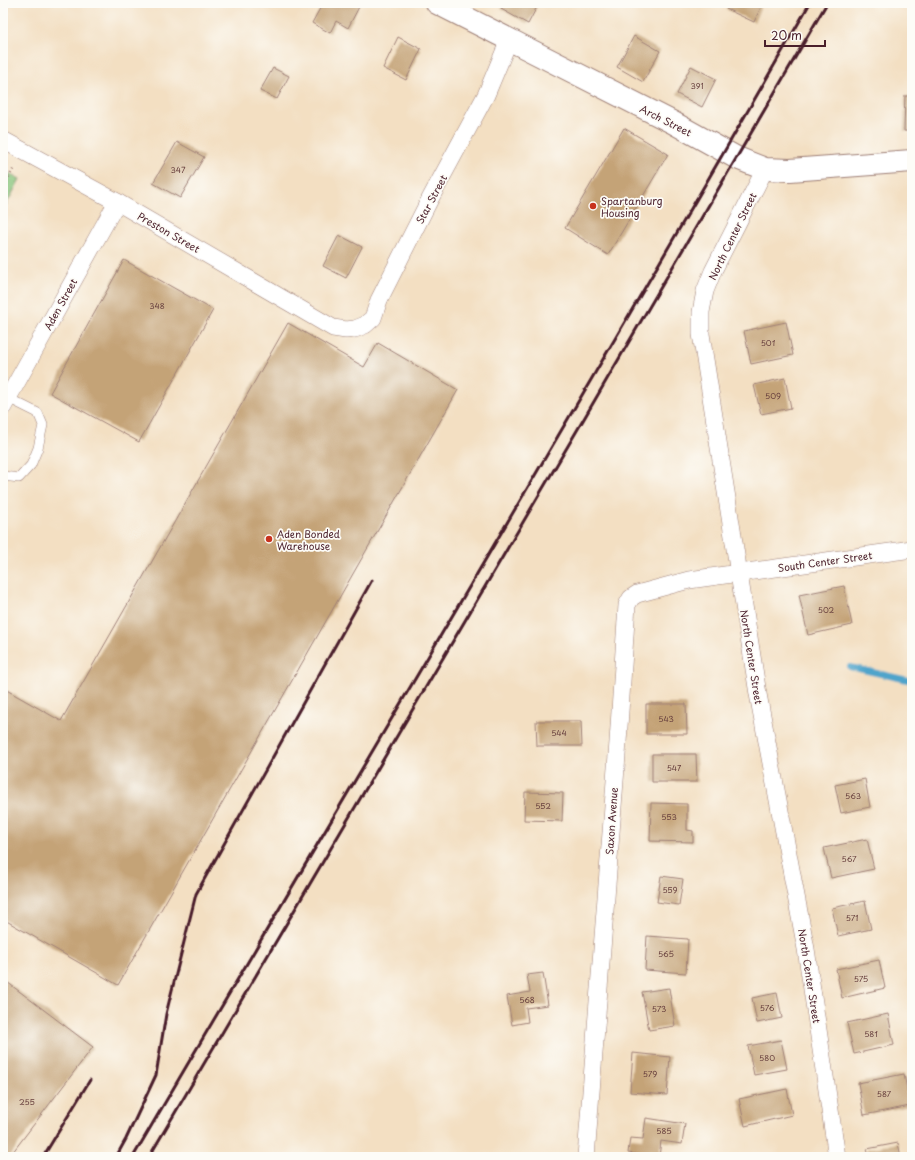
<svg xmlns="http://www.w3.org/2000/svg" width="915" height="1160" font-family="'Playpen Sans',sans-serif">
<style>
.green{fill:#89c57b;stroke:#6a7253}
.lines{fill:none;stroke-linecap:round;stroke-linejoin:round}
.stream{stroke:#50a4cb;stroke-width:6}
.building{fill:#c4a377}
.lane-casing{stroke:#9e7f76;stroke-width:10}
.street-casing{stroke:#9e7f76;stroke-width:18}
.secondary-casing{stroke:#9e7f76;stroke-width:24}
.path{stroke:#9e7f76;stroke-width:2.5;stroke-dasharray:1 3;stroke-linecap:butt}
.lane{stroke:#fff;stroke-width:9}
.street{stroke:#fff;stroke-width:17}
.secondary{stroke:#fff;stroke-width:22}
.rail{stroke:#4a1f2b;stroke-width:3}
.poi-dot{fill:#c8321e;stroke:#fdfcf7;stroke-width:1.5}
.labels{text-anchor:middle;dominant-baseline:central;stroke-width:3.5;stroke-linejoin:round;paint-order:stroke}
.number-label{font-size:8px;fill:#68403e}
.street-label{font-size:10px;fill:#4a1f2b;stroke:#fdfcf7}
.poi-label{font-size:10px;fill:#4a1f2b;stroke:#fdfcf7;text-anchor:start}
</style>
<rect width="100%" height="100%" fill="#fdfcf7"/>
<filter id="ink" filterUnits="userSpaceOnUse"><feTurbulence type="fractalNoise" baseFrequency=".025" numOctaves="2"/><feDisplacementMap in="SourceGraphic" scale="8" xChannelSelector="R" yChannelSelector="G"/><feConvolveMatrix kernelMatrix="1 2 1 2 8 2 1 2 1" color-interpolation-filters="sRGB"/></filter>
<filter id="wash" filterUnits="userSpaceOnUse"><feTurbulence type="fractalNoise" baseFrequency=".012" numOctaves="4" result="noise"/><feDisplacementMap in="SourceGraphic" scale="16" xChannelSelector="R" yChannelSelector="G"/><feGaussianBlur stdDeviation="0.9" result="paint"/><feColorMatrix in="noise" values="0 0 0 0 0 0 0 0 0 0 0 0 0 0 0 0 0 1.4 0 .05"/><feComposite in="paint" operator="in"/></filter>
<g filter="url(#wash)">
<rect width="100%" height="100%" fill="#f3dfc2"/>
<path class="green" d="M3,170l17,9 -17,32z"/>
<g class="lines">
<path class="stream" d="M850,667l62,14"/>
</g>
<g id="blocks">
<g class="building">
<path d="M323,3h38l-13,25 -12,-7 -6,12 -18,-10z"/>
<path d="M505,3h34l-11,21 -27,-15z"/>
<path d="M729,3h34l-9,19 -28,-13z"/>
<path d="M634,36l26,15 -17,31 -26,-15z"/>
<path d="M398,37l23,12 -15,31 -23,-12z"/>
<path d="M691,66l25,13 -14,28 -25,-13z"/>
<path d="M273,68l16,8 -12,23 -17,-8z"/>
<path d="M905,96h7v35h-8z"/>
<path d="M624,128l44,26 -60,101 -43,-27z"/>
<path d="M177,142l27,15 -24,41 -27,-15z"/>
<path d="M339,235l23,12 -16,31 -23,-12z"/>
<path d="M124,260l89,50 -74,132 -89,-49z"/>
<path d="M786,322l7,33 -42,9 -7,-33z"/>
<path d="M288,323l76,44 14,-24 80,47 -340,595 -115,-66v-231l58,33z"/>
<path d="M785,378l6,30 -30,6 -7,-29z"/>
<path d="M844,586l8,39 -44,10 -9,-40z"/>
<path d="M646,704h40l1,30h-41z"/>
<path d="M536,721h45l1,25h-45z"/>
<path d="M652,754h44l1,28h-45z"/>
<path d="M865,779l5,28 -29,6 -6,-28z"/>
<path d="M525,792l38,1 -1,28 -38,-1z"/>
<path d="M651,803l36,1v26l6,1v11l-43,-1z"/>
<path d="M867,839l7,30 -43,9 -7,-30z"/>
<path d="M661,876l22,3 -4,26 -22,-3z"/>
<path d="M865,901l6,28 -33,7 -6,-28z"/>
<path d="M647,936l41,3 -2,34 -41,-3z"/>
<path d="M879,960l6,28 -43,10 -6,-29z"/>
<path d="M543,973l5,32 -22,3 2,14 -16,3 -5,-29 23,-4 -3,-17z"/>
<path d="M3,979l90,68 -84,110h-6z"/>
<path d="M669,988l6,38 -26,4 -7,-38z"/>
<path d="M777,993l5,25 -25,5 -5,-25z"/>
<path d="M888,1014l6,31 -40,9 -7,-31z"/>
<path d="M781,1040l6,29 -33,6 -6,-29z"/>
<path d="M633,1053l37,4 -3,38 -37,-3z"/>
<path d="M904,1074l6,32 -46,9 -6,-32z"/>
<path d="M787,1089l5,26 -47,11 -6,-27z"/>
<path d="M646,1118l39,6 -3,20 -21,-3 -2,16 -31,-4 2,-15 13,1z"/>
<path d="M898,1143l3,14h-32l-2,-8z"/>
</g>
</g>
</g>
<g filter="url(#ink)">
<use href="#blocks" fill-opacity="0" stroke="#9e7f76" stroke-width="1"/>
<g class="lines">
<g class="lane-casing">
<path id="lane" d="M3,476l16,2 12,-13 7,-17 5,-23 -5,-12 -30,-15"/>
</g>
<g class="street-casing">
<g id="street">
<path d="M3,140l114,62 216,126 13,2 9,-1 10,-4 8,-7 6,-18 51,-101 56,-104 23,-55"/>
<path d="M765,169l-52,102 -8,20 -4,21v22l57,360 48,255 31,208"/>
<path d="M3,407l114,-205"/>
<path d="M586,1157l32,-415 9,-137 4,-7 6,-4 52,-14 223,-31"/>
</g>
</g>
<g class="secondary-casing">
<path id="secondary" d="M437,3l235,119 65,36 28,11 25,1 122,-9"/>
</g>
<path class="path" d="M3,188l11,-20"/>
<use href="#lane" class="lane"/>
<use href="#street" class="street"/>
<use href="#secondary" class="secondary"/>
<g class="rail">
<path d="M43,1157l47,-77"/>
<path d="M116,1157l10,-18 30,-64 10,-61 30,-120 176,-314"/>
<path d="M133,1157c226,-385 455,-767 677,-1154"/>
<path d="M149,1157l433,-735 245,-419"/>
</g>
</g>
</g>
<g class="poi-dot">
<circle cx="593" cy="206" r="4"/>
<circle cx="269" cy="539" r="4"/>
</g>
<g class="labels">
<g class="number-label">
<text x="697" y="86">391</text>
<text x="178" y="170">347</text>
<text x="157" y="306">348</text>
<text x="768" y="343">501</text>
<text x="773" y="396">509</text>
<text x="826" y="610">502</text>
<text x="666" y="719">543</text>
<text x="559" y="733">544</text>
<text x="674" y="768">547</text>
<text x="853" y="796">563</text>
<text x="543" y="806">552</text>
<text x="669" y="817">553</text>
<text x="849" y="859">567</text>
<text x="670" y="890">559</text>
<text x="852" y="918">571</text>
<text x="666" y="954">565</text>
<text x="861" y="979">575</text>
<text x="527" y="1000">568</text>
<text x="767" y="1008">576</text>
<text x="659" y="1009">573</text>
<text x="871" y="1034">581</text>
<text x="767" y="1058">580</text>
<text x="650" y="1074">579</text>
<text x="884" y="1094">587</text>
<text x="27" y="1102">255</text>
<text x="664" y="1131">585</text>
</g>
<g class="street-label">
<text transform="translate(666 120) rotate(27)">Arch Street</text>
<text transform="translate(431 199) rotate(-62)">Star Street</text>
<text transform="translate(169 232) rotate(30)">Preston Street</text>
<text transform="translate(732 236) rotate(-64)">North Center Street</text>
<text transform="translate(60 304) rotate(-61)">Aden Street</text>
<text transform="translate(825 561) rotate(-8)">South Center Street</text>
<text transform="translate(752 657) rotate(81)">North Center Street</text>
<text transform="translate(611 821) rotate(-86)">Saxon Avenue</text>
<text transform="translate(810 976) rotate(81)">North Center Street</text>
</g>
<g class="poi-label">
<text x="601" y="200">Spartanburg<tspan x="601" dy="12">Housing</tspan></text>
<text x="277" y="533">Aden Bonded<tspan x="277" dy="12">Warehouse</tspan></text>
</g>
</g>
<rect width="915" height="1160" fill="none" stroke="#fdfcf7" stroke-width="16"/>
<path d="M765 40v6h60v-6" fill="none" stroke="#4a1f2b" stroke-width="2"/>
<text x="771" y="40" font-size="12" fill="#4a1f2b" stroke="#fdfcf7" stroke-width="3" paint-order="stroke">20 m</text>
</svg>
